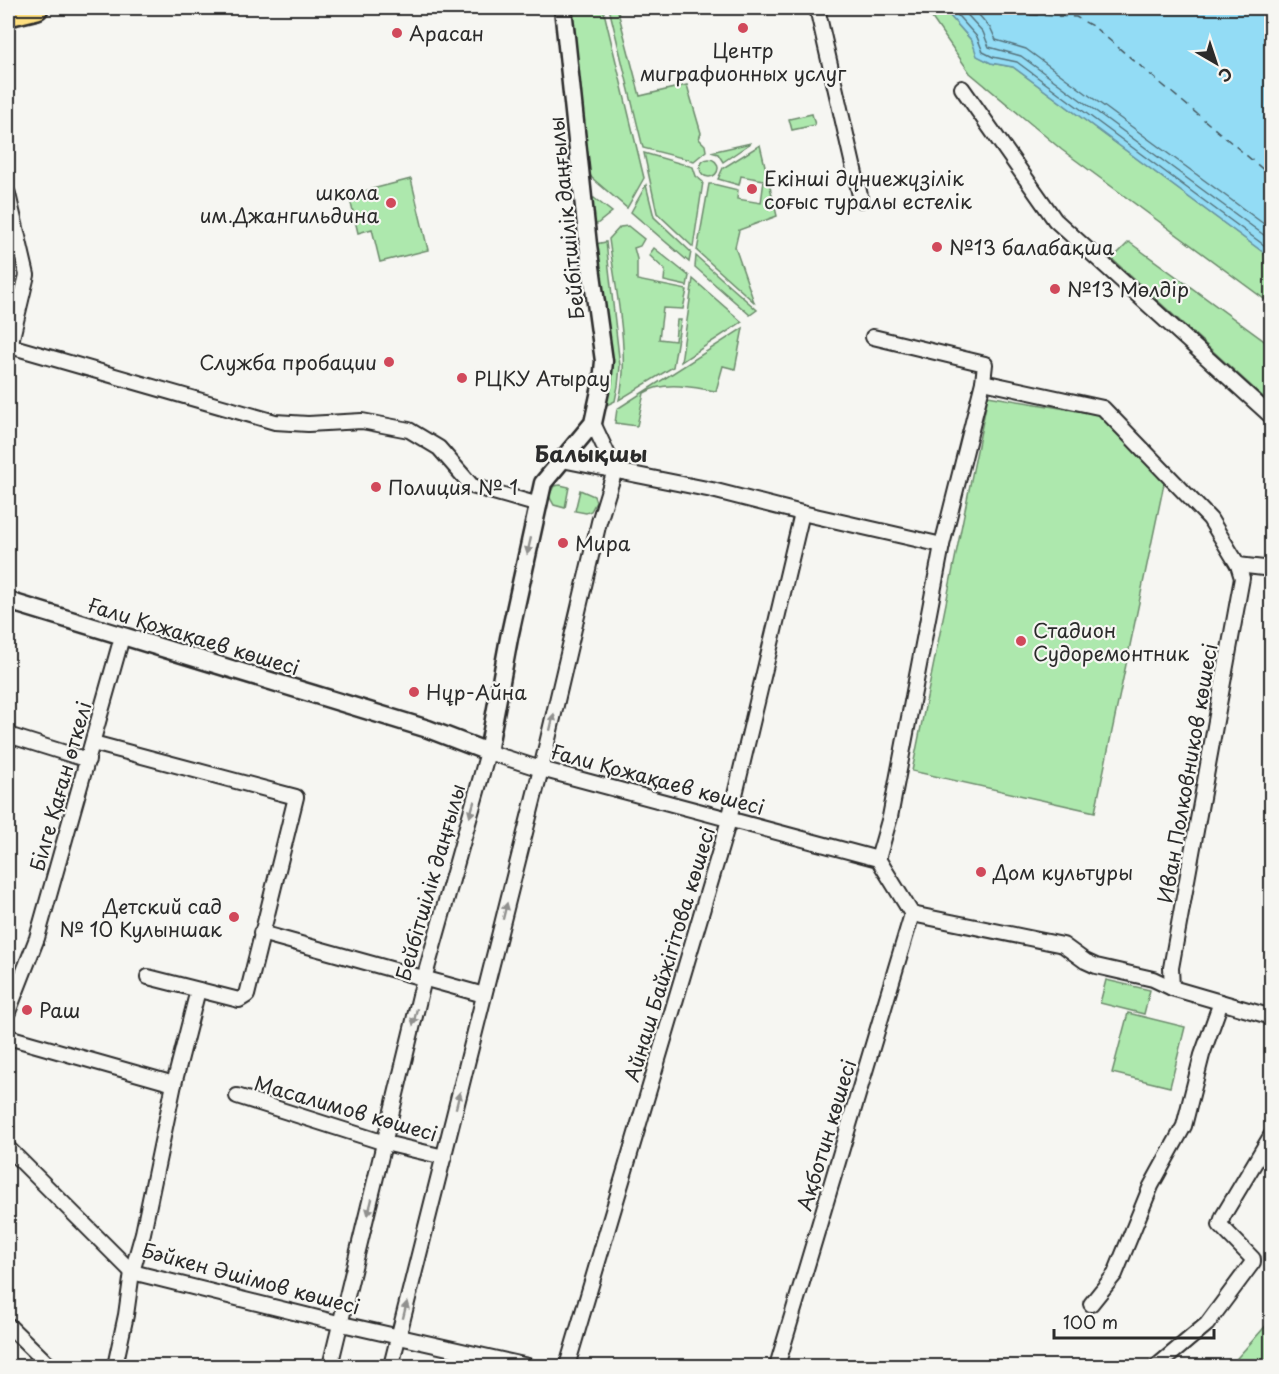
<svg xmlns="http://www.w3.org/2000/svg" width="1279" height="1374" font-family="'Playpen Sans',sans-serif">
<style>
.green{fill:#ade8ad;stroke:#6c8a6c;stroke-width:1.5}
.water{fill:#93dcf5;stroke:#6995a4;stroke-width:1.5}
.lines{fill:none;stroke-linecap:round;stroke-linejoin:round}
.shore{stroke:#55727c;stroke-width:1.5}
.ferry{stroke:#45575e;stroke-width:1.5;stroke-dasharray:8 6;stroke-linecap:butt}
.minor-casing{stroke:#2b2b2b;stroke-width:18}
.tertiary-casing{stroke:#2b2b2b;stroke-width:21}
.primary-casing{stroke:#2b2b2b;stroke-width:26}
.minor{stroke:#f6f6f2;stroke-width:14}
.tertiary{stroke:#f6f6f2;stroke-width:16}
.primary{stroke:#fedf80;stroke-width:21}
.oneway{fill:#90908e}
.poi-dot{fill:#d1495b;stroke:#f6f6f2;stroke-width:2}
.labels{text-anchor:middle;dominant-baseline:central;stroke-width:4.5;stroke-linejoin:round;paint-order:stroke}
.poi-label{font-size:20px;fill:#2b2b2b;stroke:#f6f6f2;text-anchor:start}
.street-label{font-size:20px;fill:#2b2b2b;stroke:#f6f6f2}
.quarter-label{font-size:22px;font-weight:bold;fill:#2b2b2b;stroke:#f6f6f2}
</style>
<rect width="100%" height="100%" fill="#f6f6f2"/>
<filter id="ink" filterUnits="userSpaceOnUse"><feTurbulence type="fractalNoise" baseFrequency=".0167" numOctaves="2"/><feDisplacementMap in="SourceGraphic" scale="12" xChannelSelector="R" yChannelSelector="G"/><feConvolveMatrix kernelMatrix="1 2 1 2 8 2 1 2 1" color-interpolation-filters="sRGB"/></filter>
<g filter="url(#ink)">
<g class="green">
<path d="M569,8h34l41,170 -17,30 -35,-30 -4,-6z"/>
<path d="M609,8h8l23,88 47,-11 14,48 -2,6 6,6 1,6 -12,10 -51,-13z"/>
<path d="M925,8h18l29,33 6,15 13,7 22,4 258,191v46l-209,-154 -92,-77z"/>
<path d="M812,114l3,11 -23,5 -3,-11z"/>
<path d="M751,143l-28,19 -5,-8 -7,-2z"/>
<path d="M760,145l17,71 -38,14 -4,17 19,55 -57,-51 12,-67h4l25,6 -1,9 24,4 3,-23 -23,-4 -2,9 -21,-6 5,-11z"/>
<path d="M644,153l49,14 3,9 7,6 -10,65 -36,-34z"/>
<circle cx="709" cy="168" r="9"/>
<path d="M411,179l17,71 -48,12 -8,-33 -14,4 -9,-38z"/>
<path d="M646,185l8,32 37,35 -2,10 -58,-50z"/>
<path d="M594,198l18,14 -15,12h-4l-3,-24z"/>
<path d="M628,226l16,13 -4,7 -6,2 3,11v21l50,10 -4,19 -20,-1 -4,31 16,2 2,-21h4l-8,47 -54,33c12,-45 -4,-114 -10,-161l11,-12z"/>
<path d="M606,242l14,124 -2,20 -3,15 -10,5 7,-45 -17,-117z"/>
<path d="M1129,242l142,104v58l-159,-145z"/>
<path d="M654,248l35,28 -2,10 -23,-5 1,-11 -16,-15z"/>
<path d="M696,256l61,54 -7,5 -55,-48z"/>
<path d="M693,279l49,43 -61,40z"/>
<path d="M743,328l-8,41 -12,-3 -7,25c-21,-3 -52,-11 -72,2l-7,33 -22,-3 2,-14z"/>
<path d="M988,396l114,19 63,64 -70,333 -183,-41z"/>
<path d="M560,485l9,2 -4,21 -11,-3 -5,-9 5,-10z"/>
<path d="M580,490l14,6 2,6 -5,9 -5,2 -11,-2z"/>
<path d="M1106,980l44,10 -6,24 -44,-11z"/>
<path d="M1128,1013l57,14 -15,60 -58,-14z"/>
<path d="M1271,1320v46h-41z"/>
</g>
<path class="water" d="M943,8h328v250l-258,-191 -22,-4 -14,-7 -5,-15z"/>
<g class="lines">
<g class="shore">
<path d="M951,8l26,29 6,15 10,5 24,5 255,189"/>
<path d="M961,8l22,24 6,15 32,9 251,185"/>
<path d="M973,8l18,21 5,11 30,9 246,181"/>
</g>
<path class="ferry" d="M946,11l130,6 18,10 178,150"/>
<g class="minor-casing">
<g id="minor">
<path d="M817,8l44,192"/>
<path d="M962,88l93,132 217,197"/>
<path d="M8,194l19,81 -17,71 -2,-1"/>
<path d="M873,337l112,27 -2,18 -41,163 -52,272 -12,42"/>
<path d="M10,346l265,76 33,2 54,-3 47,9 30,18 33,38 67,19"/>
<path d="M983,382l120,26 107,111 28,46 4,13 -71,390 1,20"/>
<path d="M562,460l150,30 90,23 140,32"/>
<path d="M1238,565l34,4"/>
<path d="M8,735l80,25"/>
<path d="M93,743l203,54 -49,198 -8,5 -91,-23"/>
<path d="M261,933l223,62"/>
<path d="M8,1012l29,-74 85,-301"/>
<path d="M8,1037l166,47"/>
<path d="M237,1096l148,47 59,14"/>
<path d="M8,1148l124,124 210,52 186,42"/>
<path d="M1091,1304l24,-30 36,-88 33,-60 18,-71 19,-53"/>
<path d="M8,1325l42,41"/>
<path d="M115,1366l11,-51 6,-43 11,-39 31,-149 24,-94"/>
<path d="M330,1366l94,-387 64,-227 53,17 337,90 34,55 151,31 22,16 11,5 57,13 19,9 100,29"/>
<path d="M391,1366l150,-597 58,-247 16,-52 -22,-47"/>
<path d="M567,1366l162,-546 73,-307"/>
<path d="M777,1366l135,-452"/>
<path d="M1157,1366l50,-42 46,-62v-3l-33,-34 3,-9 49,-82"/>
</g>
</g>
<g class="tertiary-casing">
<path id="tertiary" d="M8,601l420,128 60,23 21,-114 34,-155 50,-60 9,-41 2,-21 -16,-116 -25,-237"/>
</g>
<g class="primary-casing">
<path id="primary" d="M8,15l29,-7"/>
</g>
<use href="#minor" class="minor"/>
<use href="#tertiary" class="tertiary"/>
<use href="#primary" class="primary"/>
</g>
<defs><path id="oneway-solid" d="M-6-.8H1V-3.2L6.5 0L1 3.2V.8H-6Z" transform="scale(1.5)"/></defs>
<g class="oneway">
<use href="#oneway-solid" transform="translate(529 546) rotate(103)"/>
<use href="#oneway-solid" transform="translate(552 722) rotate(-77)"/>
<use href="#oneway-solid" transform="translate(472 809) rotate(106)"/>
<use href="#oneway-solid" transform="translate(505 911) rotate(-76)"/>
<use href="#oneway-solid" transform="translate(415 1017) rotate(103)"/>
<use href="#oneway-solid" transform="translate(458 1100) rotate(-76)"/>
<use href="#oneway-solid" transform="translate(370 1207) rotate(104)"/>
<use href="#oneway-solid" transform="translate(405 1310) rotate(-76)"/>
</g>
</g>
<g class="poi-dot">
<circle cx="743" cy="28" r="6"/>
<circle cx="397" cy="33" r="6"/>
<circle cx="752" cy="189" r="6"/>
<circle cx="391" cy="203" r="6"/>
<circle cx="937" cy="247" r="6"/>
<circle cx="1055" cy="289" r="6"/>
<circle cx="389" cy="362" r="6"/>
<circle cx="462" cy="378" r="6"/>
<circle cx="376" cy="487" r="6"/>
<circle cx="563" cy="543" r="6"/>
<circle cx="1021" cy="641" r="6"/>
<circle cx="414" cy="692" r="6"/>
<circle cx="981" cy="872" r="6"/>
<circle cx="234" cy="917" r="6"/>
<circle cx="27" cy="1010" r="6"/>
</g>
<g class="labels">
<g class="poi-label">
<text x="409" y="33">Арасан</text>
<text x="743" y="50" text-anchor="middle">Центр<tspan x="743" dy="23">миграфионных услуг</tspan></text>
<text x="764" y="178">Екінші дүниежүзілік<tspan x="764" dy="23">соғыс туралы естелік</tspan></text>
<text x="379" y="192" text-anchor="end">школа<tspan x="379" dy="23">им.Джангильдина</tspan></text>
<text x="949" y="247">№13 балабақша</text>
<text x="1067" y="289">№13 Мөлдiр</text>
<text x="377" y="362" text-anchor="end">Служба пробации</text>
<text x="474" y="378">РЦКУ Атырау</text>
<text x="388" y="487">Полиция № 1</text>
<text x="575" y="543">Мира</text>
<text x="1033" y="630">Стадион<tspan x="1033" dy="23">Судоремонтник</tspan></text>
<text x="426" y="692">Нұр-Айна</text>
<text x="993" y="872">Дом культуры</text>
<text x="222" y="906" text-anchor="end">Детский сад<tspan x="222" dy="23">№ 10 Кулыншак</tspan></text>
<text x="39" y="1010">Раш</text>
</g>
<g class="street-label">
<text transform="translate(566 218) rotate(-96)">Бейбітшілік даңғылы</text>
<text transform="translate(194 636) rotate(17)">Ғали Қожақаев көшесі</text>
<text transform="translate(1187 773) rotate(-80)">Иван Полковников көшесі</text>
<text transform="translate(658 779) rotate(15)">Ғали Қожақаев көшесі</text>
<text transform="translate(60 786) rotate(-74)">Білге Қаған өткелі</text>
<text transform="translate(430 882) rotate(-74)">Бейбітшілік даңғылы</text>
<text transform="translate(669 954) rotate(-73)">Айнаш Байжігітова көшесі</text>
<text transform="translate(346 1108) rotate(16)">Масалимов көшесі</text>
<text transform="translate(826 1135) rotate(-73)">Ақботин көшесі</text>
<text transform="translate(251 1278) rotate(15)">Бәйкен Әшімов көшесі</text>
</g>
<g class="quarter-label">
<text x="591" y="452">Балықшы</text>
</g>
</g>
<rect width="1279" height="1374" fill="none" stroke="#f6f6f2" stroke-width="30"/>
<rect x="15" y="15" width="1249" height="1344" fill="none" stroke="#2b2b2b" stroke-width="2" filter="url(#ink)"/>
<g transform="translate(1216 63) rotate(141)" stroke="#f6f6f2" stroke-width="4.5" paint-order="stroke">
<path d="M0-4.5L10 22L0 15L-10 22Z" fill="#2b2b2b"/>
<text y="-9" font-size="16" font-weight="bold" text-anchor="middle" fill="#2b2b2b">С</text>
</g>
<path d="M1054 1329v9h160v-9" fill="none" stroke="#2b2b2b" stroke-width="3"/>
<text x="1063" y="1329" font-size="18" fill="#2b2b2b" stroke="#f6f6f2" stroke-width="4.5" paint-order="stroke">100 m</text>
</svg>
